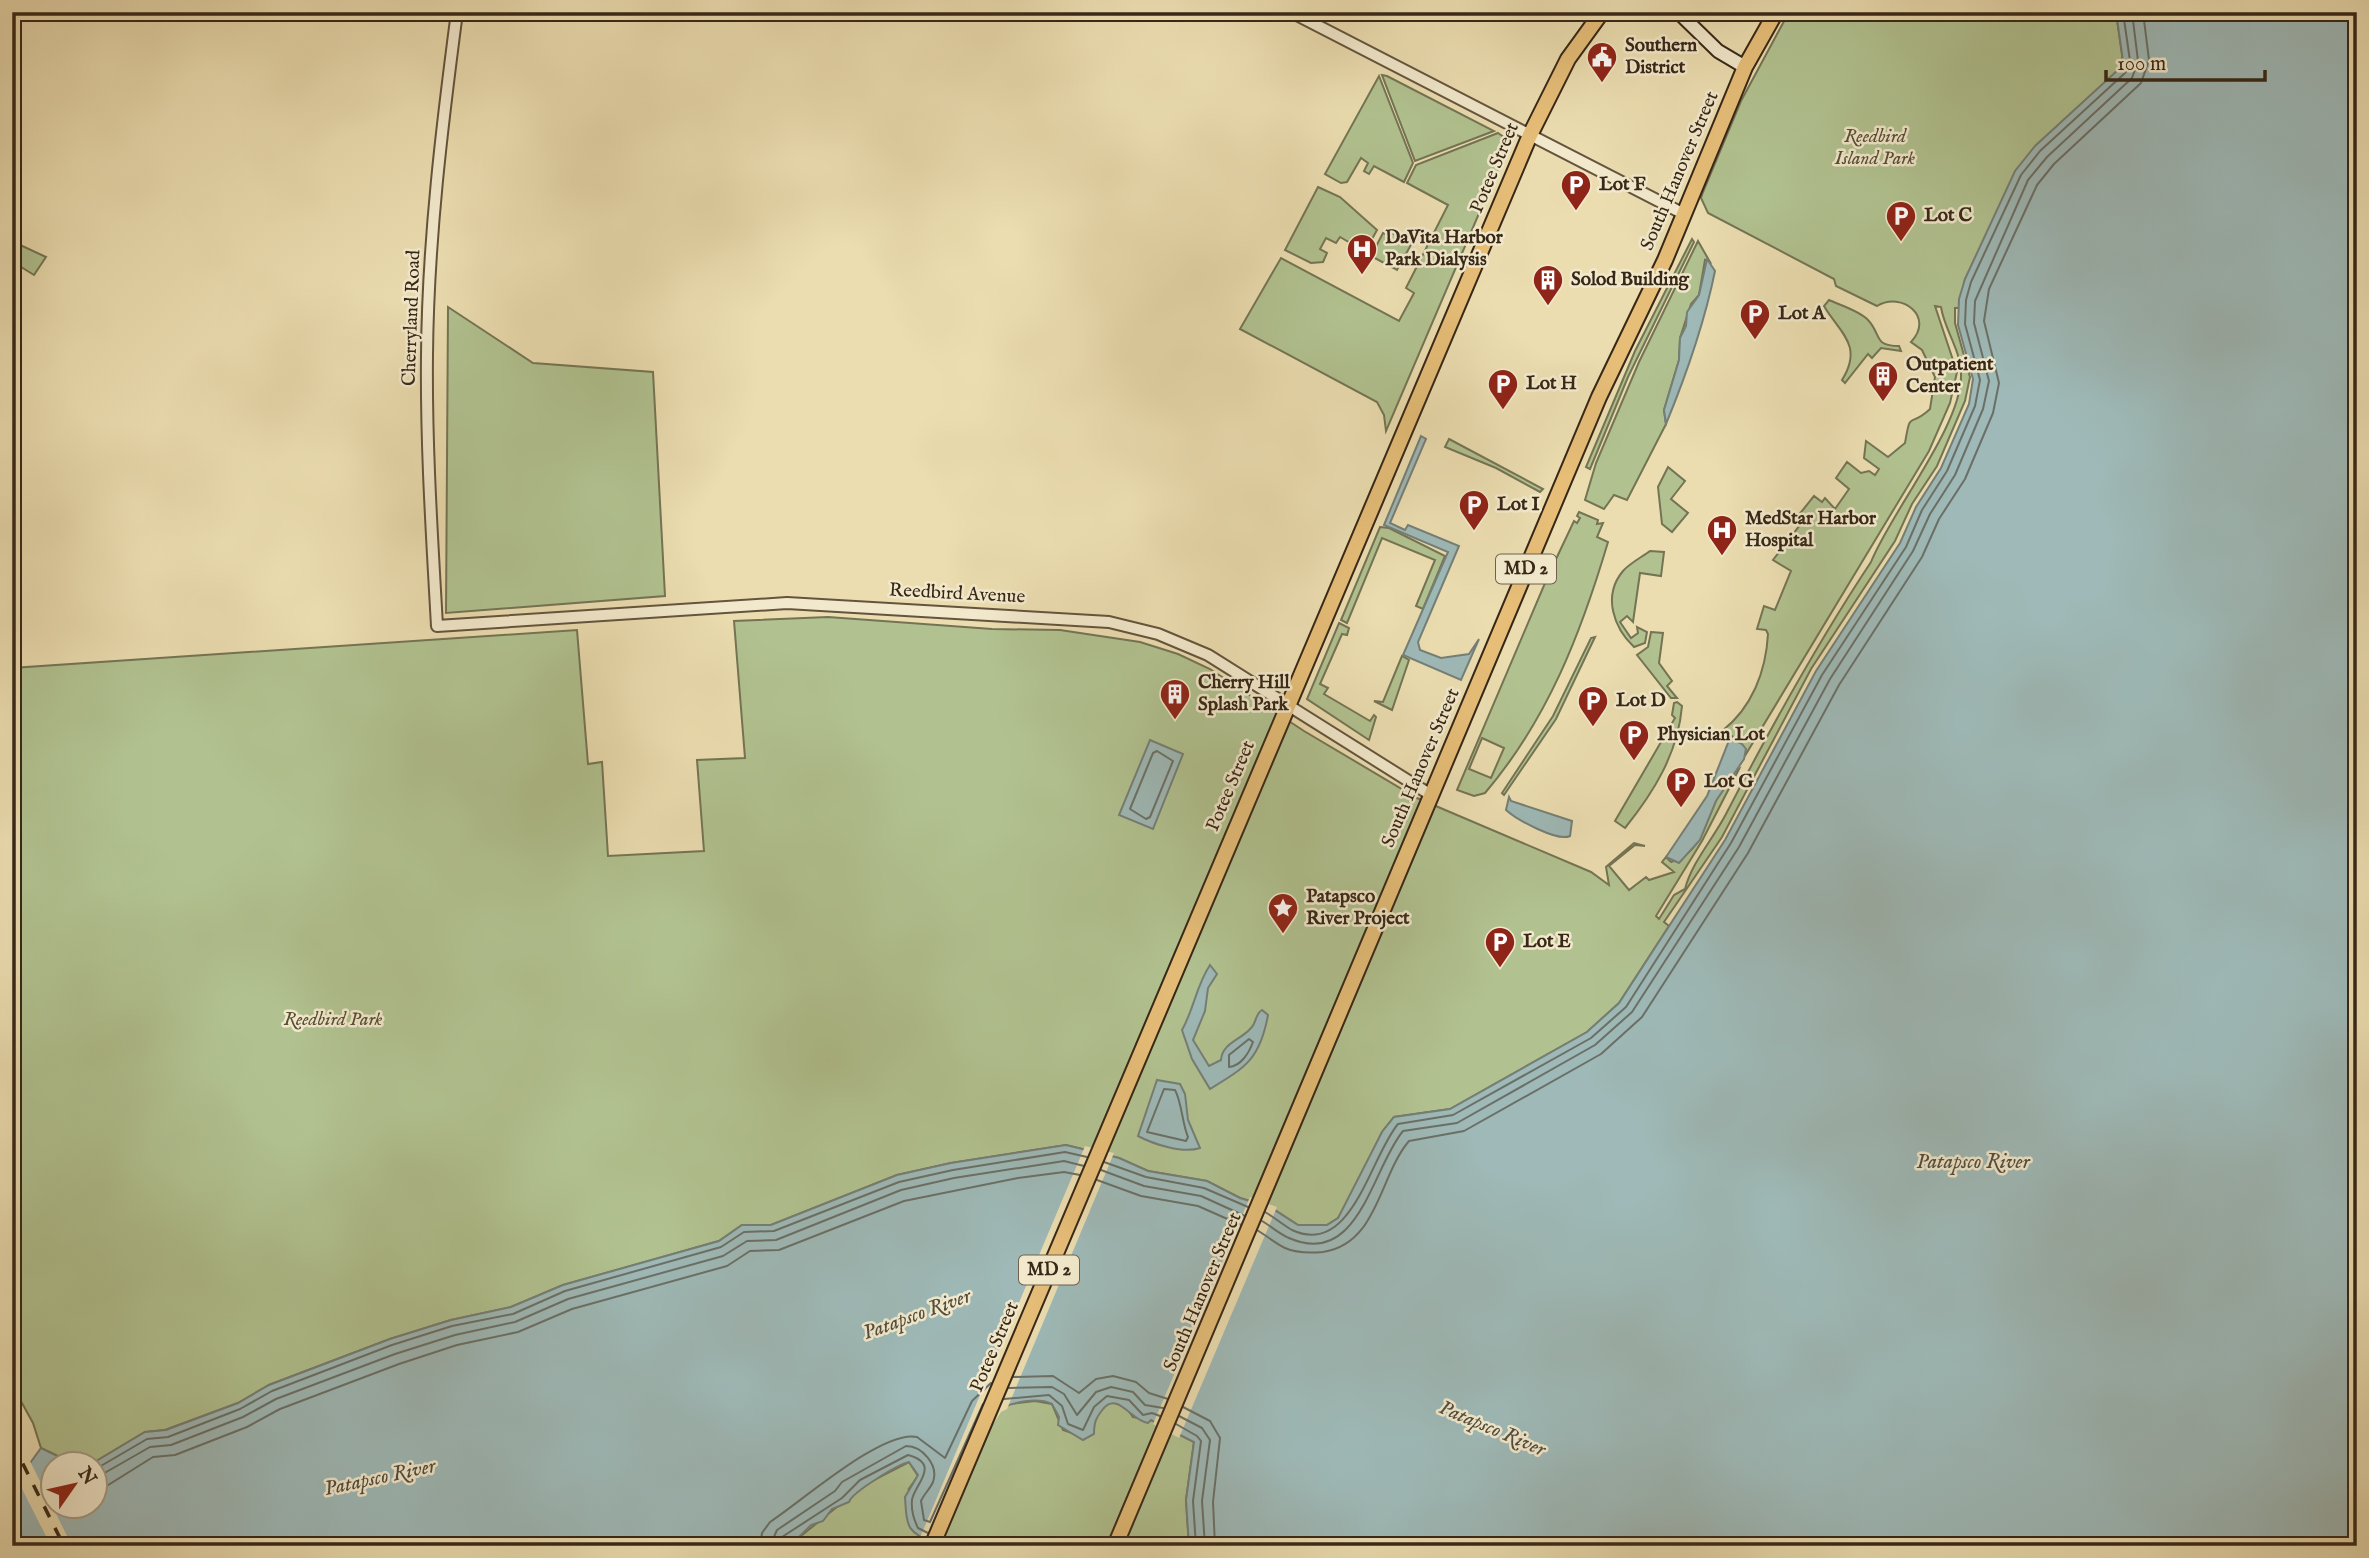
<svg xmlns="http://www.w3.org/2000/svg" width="2369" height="1558" font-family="'IM FELL English',serif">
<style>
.green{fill:#b1c290;stroke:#747454;stroke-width:2;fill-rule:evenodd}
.water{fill:#9eb9b7;stroke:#757f77;stroke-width:2}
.pier{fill:#ebddb0}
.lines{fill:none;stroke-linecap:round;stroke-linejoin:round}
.shore{stroke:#6a7067;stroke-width:2}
.tertiary-casing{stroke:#64543d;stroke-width:14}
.secondary-casing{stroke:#372717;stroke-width:16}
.primary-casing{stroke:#372717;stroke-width:18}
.tertiary{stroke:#f2e9cc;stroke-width:10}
.secondary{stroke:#f2e9cc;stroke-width:12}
.primary{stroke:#e6be78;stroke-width:14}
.rail{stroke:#372717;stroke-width:3.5;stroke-dasharray:12 12;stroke-linecap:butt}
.labels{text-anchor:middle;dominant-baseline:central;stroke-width:5;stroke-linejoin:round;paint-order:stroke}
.shield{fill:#f2e9cc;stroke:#6f614d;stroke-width:2}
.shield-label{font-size:18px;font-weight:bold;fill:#372717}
.poi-label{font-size:19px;font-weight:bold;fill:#372717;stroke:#f2e9cc;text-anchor:start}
.park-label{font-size:19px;font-style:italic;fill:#564e35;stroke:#f2e9cc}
.street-label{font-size:19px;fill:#372717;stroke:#f2e9cc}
.water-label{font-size:21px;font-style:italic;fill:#514c3f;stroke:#f2e9cc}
</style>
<rect width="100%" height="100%" fill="#ebddb0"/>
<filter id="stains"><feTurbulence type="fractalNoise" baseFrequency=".00286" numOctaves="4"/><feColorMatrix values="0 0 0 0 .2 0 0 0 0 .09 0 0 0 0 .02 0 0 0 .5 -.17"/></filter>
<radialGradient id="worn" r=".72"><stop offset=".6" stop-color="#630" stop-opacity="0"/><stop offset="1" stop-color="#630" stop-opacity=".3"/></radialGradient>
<g class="green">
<path d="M1789,12h327l7,49 -4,9 -53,49 -83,123 -18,37 -6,29h-4v15l15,54 -5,24 -28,65 -25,38 -17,37 -84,128 -89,168 -58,85 5,4 -50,77 -32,29 -137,77 -56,8 -12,15 -36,75 -8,11 -11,7h-29l-28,-18 -30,-9 -33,-17 -59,-10 -29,-13 -53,-13 -115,18 -54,12 -126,50h-29l-23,16 -156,44 -52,22 -60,13 -61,19 -121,46 -31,18 -73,27 -20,2 -52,31h-21l-31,-15 -8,-25 -21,-38v-717l565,-38 11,134 14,-2 6,94 96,-5 -7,-91 48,-2 -11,-137 94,-4 164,12 68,1 80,12 38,12 32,15 94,62 113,67 174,74 18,13 -3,-18 28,-24 11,3 -10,-1 -26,21 20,24 17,-13 3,3 25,-8 -12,-10 4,-5 5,5c43,-12 34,-71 68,-93l-37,72 -46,75 3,3 15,-24 11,-6c7,-27 28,-50 41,-75 45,-87 90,-169 145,-252 20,-50 92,-138 90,-188 0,-24 -17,-45 -20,-67l-6,-1 22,66 -7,31 -21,48 -183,303c-1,-11 -16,-20 -24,-23 30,-23 44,-60 46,-97l-2,-4 -9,-1 7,-23 11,4 16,-39 -18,-11 30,-39 -5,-5 16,-20 8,6 3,-4 10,11 14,-20 -13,-11 11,-16 14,11 8,-2 6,4 4,-6 -15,-11 2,-17 22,16 17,-14c6,-35 4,-14 25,-34l5,-32 -13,-27 -11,-8c24,-25 -9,-51 -34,-36l-41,-20 -2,-7 -126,-66 -7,-15 2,-6 38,-91z"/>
<path d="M1382,75l5,1 107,55 -79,30z"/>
<path d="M1379,76l34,87 -9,19 -30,-16 -5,8 -5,-3 4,-8 -7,-5 -14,24 -6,1 -16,-9z"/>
<path d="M1498,133l10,7 -1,8 -121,283 -2,-16 -7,-13 -137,-73 41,-71 118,63 15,-28 -8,-5 42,-83 -41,-22 9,-18z"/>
<path d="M1318,187l22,10 37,33 -6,11 -6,-3 -6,10 -19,-11 -4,6 -10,-5 -6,11 7,4 -4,9 -12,1 -26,-13z"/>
<path d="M1383,233l7,3 2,-3 20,10 -15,27 -26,-14z"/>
<path d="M1692,239l2,3 -66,135 -38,92 -4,-2 49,-116z"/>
<path d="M1698,241l12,21 -5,-2 -6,35 -8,9 -11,34 -1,22 -15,50 2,14 -39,76 -13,-5 -10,14 -19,-9 11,-37 43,-101z"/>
<path d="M18,244l28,13 -12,18 -13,-8 -9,2v-23z"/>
<path d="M1829,300c11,5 31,11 39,20 14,15 5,26 31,26l2,5 -20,-3 -9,10 -4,-4 -23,29 -3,-3c22,-35 -3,-48 -18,-74z"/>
<path d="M448,307l85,56 120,9 12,224 -219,17z"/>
<path d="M1449,439l94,50 -3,3 -44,-24 -51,-21z"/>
<path d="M1668,467l17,14 -14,18 17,14 -16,19 -10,-8 -4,-37z"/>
<path d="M1579,512l19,8 -1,4 6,-1 -6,14 11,5c-27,91 -60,177 -123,251l-11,3 -17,-6 91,-214 26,-55 3,2 3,-5 -3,-2zM1482,738l22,10 -13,30 -22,-9z"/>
<path d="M1380,527l9,1 56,28 -22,53 -7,-3 19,-46 -53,-22 -35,85 -6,-3z"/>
<path d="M1650,551l14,1 -3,24 -21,-3 -7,49 -6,-6 -7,6 11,16 7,-5 -1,-6 10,5 -2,11 -11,4c-20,-19 -32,-51 -11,-76 7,-8 19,-14 27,-20z"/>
<path d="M1339,623l10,5 -2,7 -5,-1 -22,50 8,4 -4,6 46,27 4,-6 2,2 -7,23 -62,-41z"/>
<path d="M1651,632l12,1 -4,30 13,18 -5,5 10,12h-6l-34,-43 11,-8z"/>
<path d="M1595,637l-39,82 -52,76 -2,-2 51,-77 38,-78z"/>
<path d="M1402,656l7,4 -17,50 -18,-9 9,1z"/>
<path d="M1677,702l5,4c-4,47 -28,86 -57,122l-10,-7 60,-103 -3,-3 2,-12z"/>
<path d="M1035,1401l17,3 11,26 14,5 17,-5c-1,-12 6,-25 18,-28l13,4 8,11 18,3 43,22 -8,58 3,46h-407l14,-6 68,-55 45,-23 9,14 -10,14 91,-81 11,-5z"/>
</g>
<g class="water">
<path d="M2116,12h241v1534h-1168l-3,-46 8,-58 -43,-22 -3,3c-17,-2 -30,-32 -45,-14 -7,9 -9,13 -9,25l-11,6 -25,-15 1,-8 -7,-13c-15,-7 -39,-2 -53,5l-61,136c-30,-14 -31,-13 -33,-48l13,-22 -9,-13c-10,2 -57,30 -60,40l-17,7 -9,12 -12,4 -15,15 -14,6h-770v-58l29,-40 31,15 -20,1v42h42l-1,-43 52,-31 21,-2 72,-27 31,-18 121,-46 61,-19 60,-13 52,-22 156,-44 23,-16h29l126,-50 54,-12 115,-18 53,13 29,13 59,10 33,17 30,9 28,18h29l11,-7 44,-86 12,-15 56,-8 137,-77 32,-29 106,-163 91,-169 84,-128 16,-36 25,-39 28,-64 4,-25 -15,-54 1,-26 6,-20 50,-108 20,-25 84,-77 4,-8z"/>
<path d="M1707,259l8,12c-11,54 -28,102 -49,153l-2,-14 15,-50 1,-22 6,-12 1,-14 12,-17z"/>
<path d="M1421,436l5,3 -36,84 15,7 3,-5 51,21 -41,96 2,8 21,8 28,-4 10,-15 -18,41 -58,-25 45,-103 -64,-27z"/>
<path d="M1730,738l12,6 4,5 -2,10 -28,42 -16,39 -21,23 -13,-6 41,-61z"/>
<path d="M1150,740l33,14 -30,75 -34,-14z"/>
<path d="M1509,797l2,4 61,20 -2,15c-12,6 -53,-16 -64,-26z"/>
<path d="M1210,965l7,9 -9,14 -3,23 -12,29 16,26 12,-6c1,-17 20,-20 30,-32 6,-6 4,-14 11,-18l6,5c-8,44 -22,52 -58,74l-18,-30 -10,-29c12,-21 14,-44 28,-65z"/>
<path d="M1157,1080l23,4 5,10 3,26 12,28c-17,6 -47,-4 -62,-12z"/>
</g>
<g class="pier">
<path d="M1085,1146l29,7 -107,256 -6,3 -9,14 -50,120h-10l-13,-6z"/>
<path d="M1250,1197l27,10 -98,231 -26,-14z"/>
<path d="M29,1459l43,87h-21l-35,-69z"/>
</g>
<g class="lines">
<g class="shore">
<path d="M1157,751l16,10 -23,56 -4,2 -16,-10 23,-56z"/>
<path d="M1249,1039l4,3c-4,11 -12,24 -24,25v-12z"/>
<path d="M1164,1089l11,1c7,13 7,33 13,47l-2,4 -39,-9z"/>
<path d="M1104,1162l42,15 58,11 44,19"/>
<path d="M1101,1170l43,16 57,10 44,20"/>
<path d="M1097,1180l44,16 57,10 43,19"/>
<path d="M1265,1212c9,5 18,13 27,18 60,28 78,-73 106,-106l55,-9 138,-77 35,-31 105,-164 91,-168 84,-128 16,-37 25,-39 28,-65 5,-26 -15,-56 1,-24 5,-18 50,-107 19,-24 85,-78 5,-12 -7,-49"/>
<path d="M1262,1221c9,5 17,13 27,17 70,31 83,-70 114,-107l54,-8 138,-78 37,-33 107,-165 91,-168 83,-128 17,-37 25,-39 28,-66 6,-28 -15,-58 1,-22 53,-121 19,-23 85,-79 6,-17 -6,-49"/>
<path d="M1257,1230c10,6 18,13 28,18 11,5 26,5 38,4 55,-8 56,-76 86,-111l55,-10 137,-77 41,-37 106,-164 91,-168 83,-128 17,-38 26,-40 28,-66 6,-30 -15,-62 5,-32 48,-104 17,-21 87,-81 8,-23 -6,-48"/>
<path d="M1013,1377l40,-1 26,17 17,-14 17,-3 23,6 13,11 19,6"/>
<path d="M1009,1388l43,-1 12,7 13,21 19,-23 15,-5 22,5 12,13 18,3"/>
<path d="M1004,1399l45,-4 13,11 6,18 15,6 11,-23 13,-11 22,4 14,15 9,-2 8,3"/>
<path d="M1183,1407l27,14 10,17 -7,64 2,44"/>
<path d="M1179,1416l23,12 8,12 -8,61 3,45"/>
<path d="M1176,1424l21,12 4,5 -8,60 3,45"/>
<path d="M94,1470l53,-31 21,-2 72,-28 32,-18 120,-46 60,-19 61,-12 52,-23 156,-44 23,-15 30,-1 125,-49 54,-12 112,-18 22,5"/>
<path d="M94,1479l56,-32 21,-2 72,-28 33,-18 119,-45 60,-19 60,-13 53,-23 155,-43 24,-15 29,-1 125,-50 53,-12 110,-17 20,5"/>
<path d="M94,1490l11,-3 48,-30 22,-2 72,-28 33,-18 119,-45 58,-19 61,-13 54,-23 155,-43 23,-15 29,-1 125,-49 114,-23 46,-6 16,3"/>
<path d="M760,1546l2,-13 8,-11c31,-20 113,-93 147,-85l28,21 27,-57 19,-18"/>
<path d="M770,1546l7,-16 58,-39 7,-9 64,-36c16,0 33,19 27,36 -3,7 -9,12 -12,19l3,19 6,2 53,-118"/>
<path d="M779,1546l3,-9 60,-39 18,-18 48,-25c34,9 6,30 4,45 -1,9 2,20 6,28l10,5"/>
</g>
<g class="tertiary-casing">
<g id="tertiary">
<path d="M457,12c-15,114 -29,228 -30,343 -1,91 5,181 10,271l350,-23 322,19 49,12 50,21 223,140"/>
<path d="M1291,12l393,202"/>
</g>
</g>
<g class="secondary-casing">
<path id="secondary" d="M1678,12l40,39 27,16"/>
</g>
<g class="primary-casing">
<g id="primary">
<path d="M932,1546l598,-1411 38,-76 34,-47"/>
<path d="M1115,1546l484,-1149 66,-137 80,-193 31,-55"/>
</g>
</g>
<use href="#tertiary" class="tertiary"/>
<use href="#secondary" class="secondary"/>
<use href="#primary" class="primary"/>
<path class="rail" d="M12,1442l52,104"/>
</g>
<defs>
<g id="civic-pin" transform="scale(1.575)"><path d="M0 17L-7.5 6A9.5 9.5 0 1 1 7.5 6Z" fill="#8f2418" stroke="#f2e9cc"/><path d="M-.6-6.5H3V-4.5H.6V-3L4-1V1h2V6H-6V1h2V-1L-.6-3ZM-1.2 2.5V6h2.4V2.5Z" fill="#fff"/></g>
<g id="parking-pin" transform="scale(1.575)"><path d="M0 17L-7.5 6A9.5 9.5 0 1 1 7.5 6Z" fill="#8f2418" stroke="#f2e9cc"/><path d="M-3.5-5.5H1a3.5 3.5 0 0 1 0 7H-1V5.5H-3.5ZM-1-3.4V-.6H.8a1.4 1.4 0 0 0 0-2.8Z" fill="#fff"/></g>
<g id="hospital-pin" transform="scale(1.575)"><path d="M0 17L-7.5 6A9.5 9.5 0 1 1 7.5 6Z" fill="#8f2418" stroke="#f2e9cc"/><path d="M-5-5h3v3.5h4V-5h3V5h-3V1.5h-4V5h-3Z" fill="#fff"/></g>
<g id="building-pin" transform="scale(1.575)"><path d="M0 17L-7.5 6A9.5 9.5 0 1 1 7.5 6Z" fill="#8f2418" stroke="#f2e9cc"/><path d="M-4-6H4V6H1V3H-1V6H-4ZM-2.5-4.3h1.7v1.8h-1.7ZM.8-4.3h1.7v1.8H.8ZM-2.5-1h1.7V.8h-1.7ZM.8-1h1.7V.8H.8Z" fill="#fff"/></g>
<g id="sight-pin" transform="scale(1.575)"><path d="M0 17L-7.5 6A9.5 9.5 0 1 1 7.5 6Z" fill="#8f2418" stroke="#f2e9cc"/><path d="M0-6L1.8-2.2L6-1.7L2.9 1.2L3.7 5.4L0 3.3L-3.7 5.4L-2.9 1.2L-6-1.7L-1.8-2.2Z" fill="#fff"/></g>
</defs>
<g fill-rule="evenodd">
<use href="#civic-pin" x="1602" y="57"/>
<use href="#parking-pin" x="1576" y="185"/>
<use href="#parking-pin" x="1901" y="216"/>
<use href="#hospital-pin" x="1362" y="249"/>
<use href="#building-pin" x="1548" y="280"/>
<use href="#parking-pin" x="1755" y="314"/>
<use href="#building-pin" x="1883" y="376"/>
<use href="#parking-pin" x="1503" y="384"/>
<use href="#parking-pin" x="1474" y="505"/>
<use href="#hospital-pin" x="1722" y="530"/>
<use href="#building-pin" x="1175" y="694"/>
<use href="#parking-pin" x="1593" y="701"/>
<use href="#parking-pin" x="1634" y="735"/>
<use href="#parking-pin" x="1681" y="782"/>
<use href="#sight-pin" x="1283" y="908"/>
<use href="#parking-pin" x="1500" y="942"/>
</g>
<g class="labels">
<g class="shield">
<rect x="1496" y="554.5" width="60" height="29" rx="5"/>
<rect x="1019" y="1255.5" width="60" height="29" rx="5"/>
</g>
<g class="shield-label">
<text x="1526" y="569">MD 2</text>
<text x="1049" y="1270">MD 2</text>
</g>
<g class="poi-label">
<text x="1625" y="46">Southern<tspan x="1625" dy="22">District</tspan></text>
<text x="1599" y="185">Lot F</text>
<text x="1924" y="216">Lot C</text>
<text x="1385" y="238">DaVita Harbor<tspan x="1385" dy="22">Park Dialysis</tspan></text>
<text x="1571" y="280">Solod Building</text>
<text x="1778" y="314">Lot A</text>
<text x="1906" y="365">Outpatient<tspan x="1906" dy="22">Center</tspan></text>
<text x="1526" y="384">Lot H</text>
<text x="1497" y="505">Lot I</text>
<text x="1745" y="519">MedStar Harbor<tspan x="1745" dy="22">Hospital</tspan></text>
<text x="1198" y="683">Cherry Hill<tspan x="1198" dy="22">Splash Park</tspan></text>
<text x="1616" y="701">Lot D</text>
<text x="1657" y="735">Physician Lot</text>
<text x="1704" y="782">Lot G</text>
<text x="1306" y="897">Patapsco<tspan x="1306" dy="22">River Project</tspan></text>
<text x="1523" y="942">Lot E</text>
</g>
<g class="park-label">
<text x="1875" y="137">Reedbird<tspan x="1875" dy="22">Island Park</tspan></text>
<text x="333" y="1020">Reedbird Park</text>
</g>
<g class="street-label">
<text transform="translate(1495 168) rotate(-67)">Potee Street</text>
<text transform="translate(1680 171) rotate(-67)">South Hanover Street</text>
<text transform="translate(412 318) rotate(-88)">Cherryland Road</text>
<text transform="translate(957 594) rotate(3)">Reedbird Avenue</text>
<text transform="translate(1421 768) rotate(-67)">South Hanover Street</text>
<text transform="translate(1231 786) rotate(-67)">Potee Street</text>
<text transform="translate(1203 1292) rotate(-67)">South Hanover Street</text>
<text transform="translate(995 1347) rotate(-67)">Potee Street</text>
</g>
<g class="water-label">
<text x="1973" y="1162">Patapsco River</text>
<text transform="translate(917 1315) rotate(-20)">Patapsco River</text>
<text transform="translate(1492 1429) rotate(23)">Patapsco River</text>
<text transform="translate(380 1478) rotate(-12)">Patapsco River</text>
</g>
</g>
<rect width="2369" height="1558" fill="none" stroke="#ebddb0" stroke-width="42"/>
<rect x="14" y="14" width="2341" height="1530" fill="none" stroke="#372717" stroke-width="3.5"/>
<rect x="21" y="21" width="2327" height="1516" fill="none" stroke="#372717" stroke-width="2"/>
<g transform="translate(74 1485) rotate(56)"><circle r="33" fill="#f2e9cc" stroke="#a79b84" stroke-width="2"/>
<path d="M0-5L12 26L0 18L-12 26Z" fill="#8f2418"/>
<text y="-10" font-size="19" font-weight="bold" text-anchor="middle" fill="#372717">N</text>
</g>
<path d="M2106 70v10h159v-10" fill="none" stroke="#372717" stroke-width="3.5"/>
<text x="2117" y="70" font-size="21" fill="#372717" stroke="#f2e9cc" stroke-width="5" paint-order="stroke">100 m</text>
<rect width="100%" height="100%" filter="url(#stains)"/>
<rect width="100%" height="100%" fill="url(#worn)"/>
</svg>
